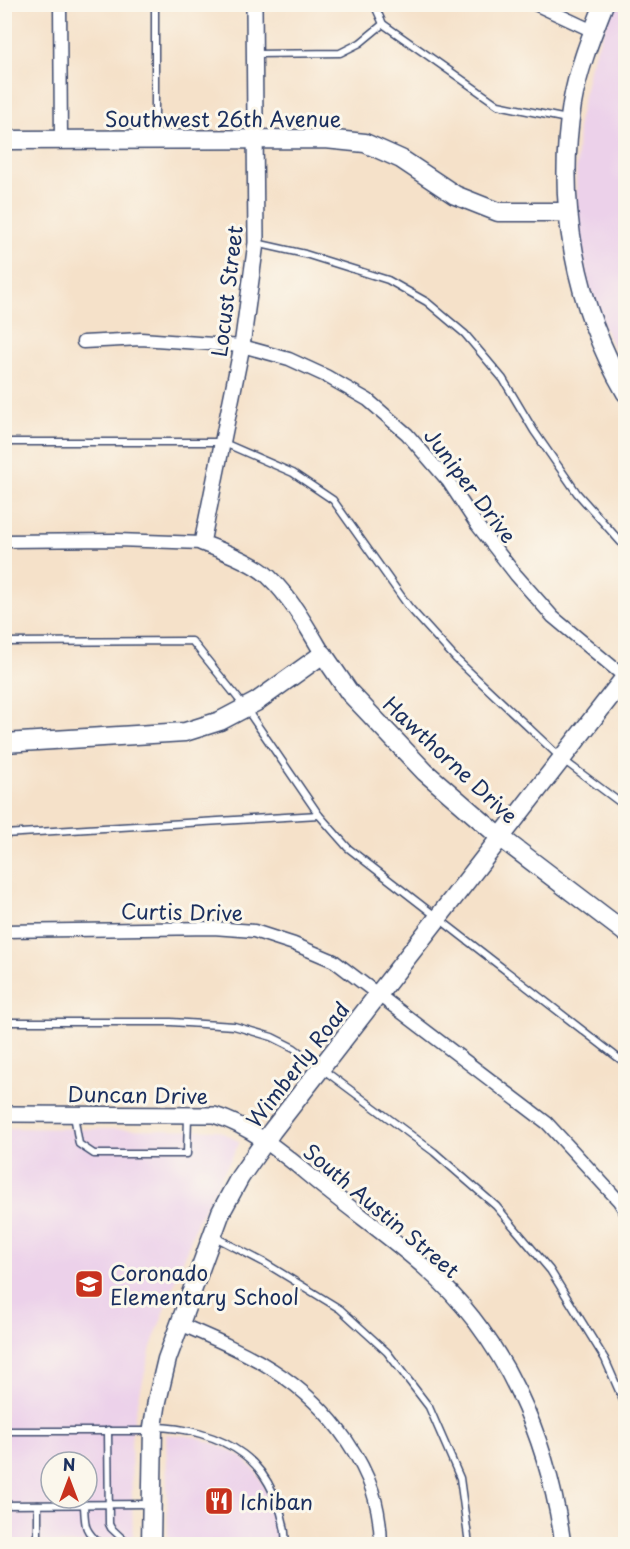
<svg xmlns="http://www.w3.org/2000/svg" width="630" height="1549" font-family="'Playpen Sans',sans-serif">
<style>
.built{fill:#ecd1ea;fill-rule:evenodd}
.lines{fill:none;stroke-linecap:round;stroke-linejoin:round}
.service-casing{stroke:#3c4a6e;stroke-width:9}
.minor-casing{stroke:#3c4a6e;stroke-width:15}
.tertiary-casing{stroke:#3c4a6e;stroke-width:18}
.secondary-casing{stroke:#3c4a6e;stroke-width:21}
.service{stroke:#fff;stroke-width:6}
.minor{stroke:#fff;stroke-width:12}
.tertiary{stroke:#fff;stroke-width:15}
.secondary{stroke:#fff;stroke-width:18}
.labels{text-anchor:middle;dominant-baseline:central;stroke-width:6;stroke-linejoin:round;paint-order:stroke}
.street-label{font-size:21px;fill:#1b2f5e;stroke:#fbf7ec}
.poi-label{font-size:21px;fill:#1b2f5e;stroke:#fbf7ec;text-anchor:start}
</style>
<rect width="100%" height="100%" fill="#fbf7ec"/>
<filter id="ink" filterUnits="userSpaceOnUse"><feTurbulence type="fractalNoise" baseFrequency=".0167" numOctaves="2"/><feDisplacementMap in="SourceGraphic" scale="12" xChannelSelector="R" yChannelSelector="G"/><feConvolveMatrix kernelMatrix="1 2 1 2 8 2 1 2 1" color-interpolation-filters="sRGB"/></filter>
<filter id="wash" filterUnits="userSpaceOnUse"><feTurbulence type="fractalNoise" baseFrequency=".008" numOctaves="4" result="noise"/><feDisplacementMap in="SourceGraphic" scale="24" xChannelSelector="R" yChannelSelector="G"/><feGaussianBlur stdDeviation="1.35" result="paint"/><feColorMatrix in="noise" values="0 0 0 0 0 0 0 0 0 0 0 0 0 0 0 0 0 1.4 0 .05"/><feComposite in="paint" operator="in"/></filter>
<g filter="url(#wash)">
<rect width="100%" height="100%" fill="#f5e1c9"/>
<g class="built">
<path d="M614,5h11v365l-22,-44 -16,-47 -9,-49 -2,-50 2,-57 12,-58z"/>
<path d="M5,1128l212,2 23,12 -42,78 -47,127 -18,75 -2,20 2,102h-128zM51,1462h36v36h-36z"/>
<path d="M166,1434l30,3 20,7 25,12 14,14 16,28 9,30 2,16h-114z"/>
</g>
</g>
<g filter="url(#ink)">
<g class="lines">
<g class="service-casing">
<g id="service">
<path d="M155,4v135"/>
<path d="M374,4l9,20 115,81 69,14"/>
<path d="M255,54l85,-1 20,-10 23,-19"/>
<path d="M256,243l49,11 83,26 39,22 38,32 38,45 31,52 43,62 49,55"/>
<path d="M4,442h218l71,31 40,27 76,107 47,52 106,100 64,48"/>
<path d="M4,642l188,-1 53,66 74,108 29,33 278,216"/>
<path d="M4,834l315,-19"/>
<path d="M4,1022h167l63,4 38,11 22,11 140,104 62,54 54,64 55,89 21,48"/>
<path d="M74,1115l5,29 15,10h93l1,-38"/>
<path d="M215,1237l50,26 75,46 47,43 42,55 31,71 9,66"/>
<path d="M154,1427c29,0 65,9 89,27 26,19 42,58 43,90"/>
<path d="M108,1430l1,94 2,4 17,16"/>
<path d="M4,1431h147"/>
<path d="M4,1505l147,-1"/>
<path d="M38,1505v39"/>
<path d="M84,1505c1,21 0,25 16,39"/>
</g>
</g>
<g class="minor-casing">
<g id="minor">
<path d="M60,4l1,136"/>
<path d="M535,4l58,27"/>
<path d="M83,342l58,-3 101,7 47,13 37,17 42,24 39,34 41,47 29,44 39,50 37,42 73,61"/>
<path d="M4,541l113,-1 85,3"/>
<path d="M4,931l209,-3 41,3 40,13 40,17 213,162 72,78 7,11"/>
<path d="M180,1324c68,29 124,54 167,117 23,34 33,63 34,103"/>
</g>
</g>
<g class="tertiary-casing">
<g id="tertiary">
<path d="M254,4l2,239 -14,103 -40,197c19,7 53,20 67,34 22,21 38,50 54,77"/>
<path d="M4,1114l210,1c44,13 80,49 116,77 31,25 64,48 93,74 83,71 125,173 140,278"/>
</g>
</g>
<g class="secondary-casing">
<g id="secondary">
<path d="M604,4c-13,33 -26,65 -32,100 -16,100 3,201 54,289"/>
<path d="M4,140l321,-1 40,4 36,16 54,36 43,17h69"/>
<path d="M4,743l181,-11 35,-11 36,-19 67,-48 26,38 76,80 75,65 126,96"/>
<path d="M151,1544l2,-117 4,-26 10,-42 54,-147 19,-35 32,-46 354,-455"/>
</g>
</g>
<use href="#service" class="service"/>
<use href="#minor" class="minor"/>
<use href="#tertiary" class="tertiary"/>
<use href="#secondary" class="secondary"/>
</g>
</g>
<defs>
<g id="school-square" transform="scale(1.5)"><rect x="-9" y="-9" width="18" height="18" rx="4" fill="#c8321e" stroke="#fbf7ec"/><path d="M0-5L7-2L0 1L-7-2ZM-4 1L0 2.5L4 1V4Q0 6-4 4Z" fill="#fff"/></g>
<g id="restaurant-square" transform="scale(1.5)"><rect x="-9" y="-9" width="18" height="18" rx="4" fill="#c8321e" stroke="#fbf7ec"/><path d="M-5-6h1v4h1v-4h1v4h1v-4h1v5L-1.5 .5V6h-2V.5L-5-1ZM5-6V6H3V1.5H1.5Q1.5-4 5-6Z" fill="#fff"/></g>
</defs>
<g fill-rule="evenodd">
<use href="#school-square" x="89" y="1284"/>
<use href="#restaurant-square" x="219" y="1501"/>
</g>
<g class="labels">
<g class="street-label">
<text x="223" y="118">Southwest 26th Avenue</text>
<text transform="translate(226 291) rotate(-83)">Locust Street</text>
<text transform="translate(471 485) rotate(53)">Juniper Drive</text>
<text transform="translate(451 759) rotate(43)">Hawthorne Drive</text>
<text transform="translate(182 911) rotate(1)">Curtis Drive</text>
<text transform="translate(297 1064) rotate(-52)">Wimberly Road</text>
<text transform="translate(138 1094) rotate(1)">Duncan Drive</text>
<text transform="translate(382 1210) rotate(40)">South Austin Street</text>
</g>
<g class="poi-label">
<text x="110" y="1272">Coronado<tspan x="110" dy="24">Elementary School</tspan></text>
<text x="240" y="1501">Ichiban</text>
</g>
</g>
<rect width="630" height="1549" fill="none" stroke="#fbf7ec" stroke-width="24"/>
<g transform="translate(69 1480)"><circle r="28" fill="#fbf7ec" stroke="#a1a7b3" stroke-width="1.5"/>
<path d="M0-4.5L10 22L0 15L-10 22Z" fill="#c8321e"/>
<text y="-9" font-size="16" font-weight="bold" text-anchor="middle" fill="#1b2f5e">N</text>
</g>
</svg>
